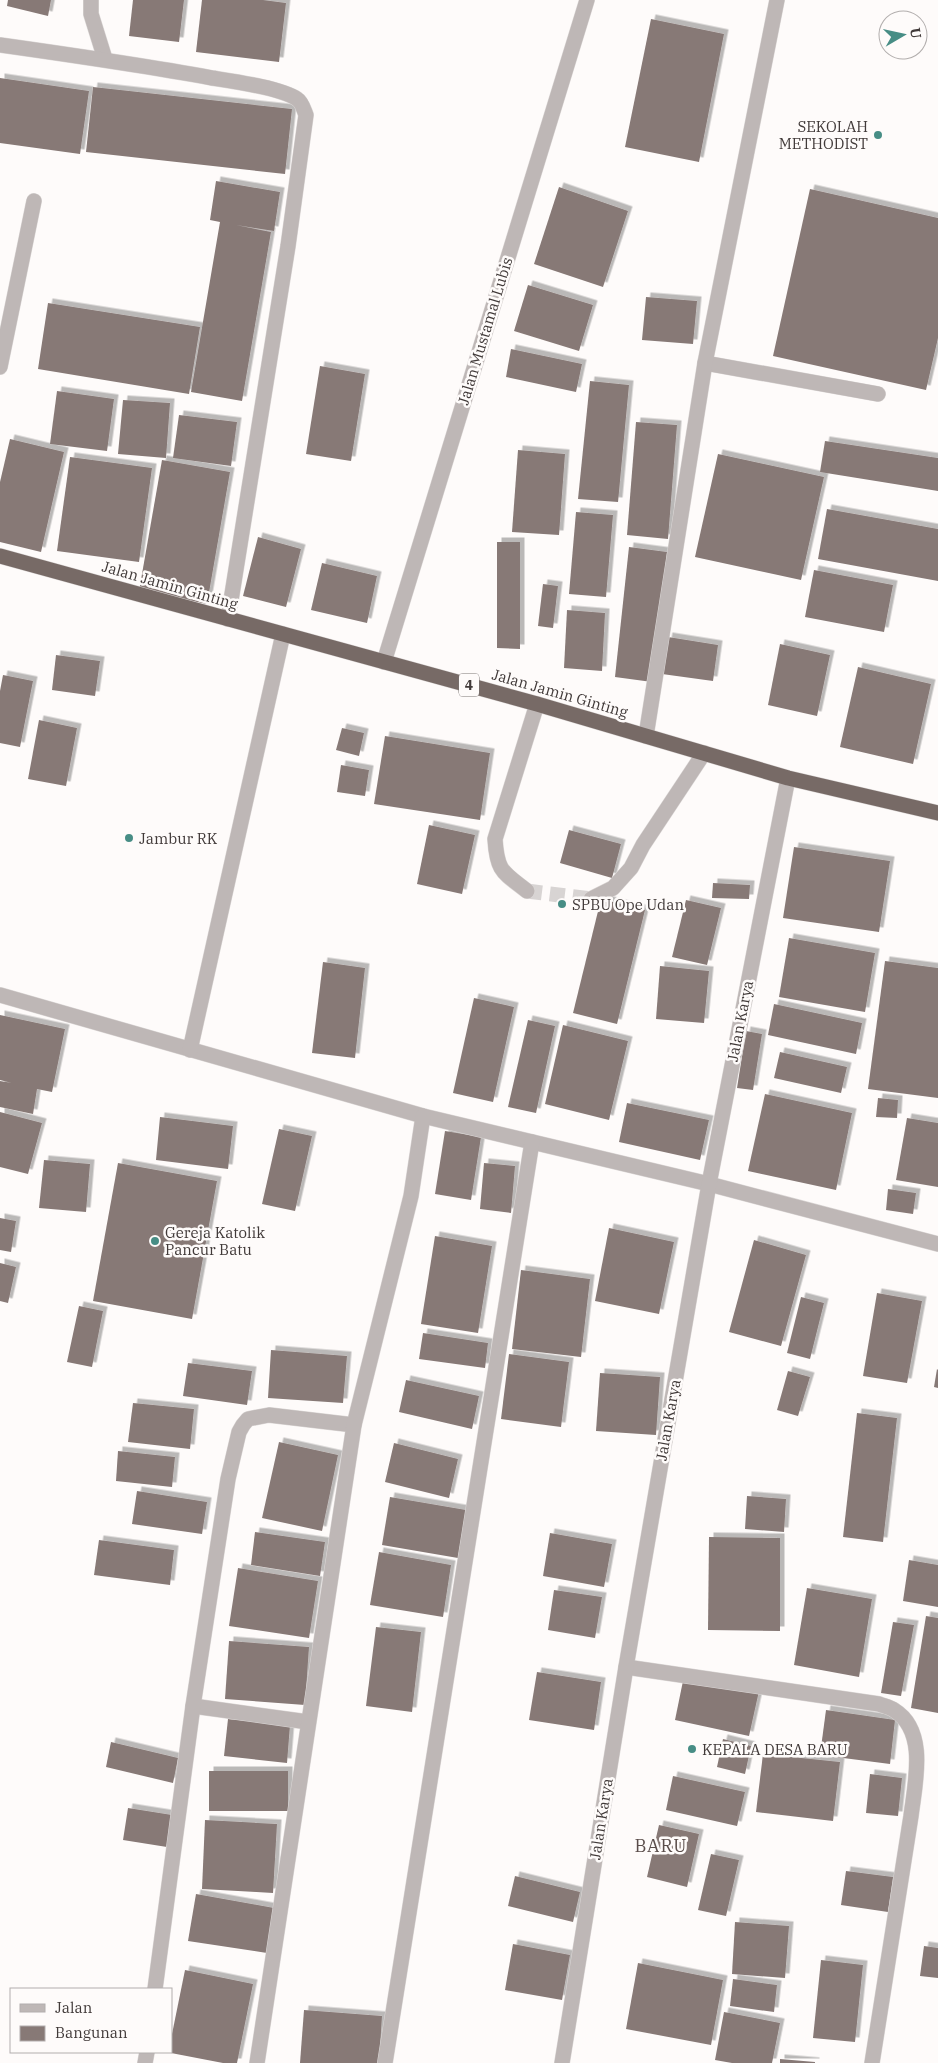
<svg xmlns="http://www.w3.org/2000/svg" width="938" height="2063" font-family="'IBM Plex Serif',serif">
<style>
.building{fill:#877976;filter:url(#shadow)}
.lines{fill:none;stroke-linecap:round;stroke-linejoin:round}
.minor-tunnel{stroke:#d8d4d3;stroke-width:15;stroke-dasharray:15 8;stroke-linecap:butt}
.minor-casing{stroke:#dcd8d7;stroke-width:16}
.highway-casing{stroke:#dcd8d7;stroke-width:16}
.minor{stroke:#beb7b6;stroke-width:15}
.highway{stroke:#776a66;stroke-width:15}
.poi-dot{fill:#478d85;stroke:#fefbfa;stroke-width:2}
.labels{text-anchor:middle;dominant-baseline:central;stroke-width:5;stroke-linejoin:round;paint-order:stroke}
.shield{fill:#fefbfa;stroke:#7a7473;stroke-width:1}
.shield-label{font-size:14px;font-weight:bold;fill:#413a39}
.poi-label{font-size:15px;fill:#413a39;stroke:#fefbfa;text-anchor:start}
.street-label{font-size:15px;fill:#413a39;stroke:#fefbfa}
.quarter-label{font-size:18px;letter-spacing:1px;fill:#5a4d4a;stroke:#fefbfa}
</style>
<defs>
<filter id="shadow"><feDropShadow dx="4.5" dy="-4.5" stdDeviation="0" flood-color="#0004"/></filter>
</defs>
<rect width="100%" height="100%" fill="#fefbfa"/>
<g class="building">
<path d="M8,0h43l-3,16 -41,-10z"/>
<path d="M133,0h51l-5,42 -50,-6z"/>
<path d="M202,0h61l23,3 -7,59 -83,-10z"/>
<path d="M651,19l73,15 -25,128 -74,-15z"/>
<path d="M0,78l89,13 -9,63 -80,-11z"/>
<path d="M93,87l199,22 -7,65 -199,-22z"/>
<path d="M216,181l64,11 -6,39 -38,-6 35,7 -29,169 -51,-9 29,-170 -10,-2z"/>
<path d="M559,187l69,24 -25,76 -69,-23z"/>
<path d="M810,189l128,29v120l-12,52 -153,-34z"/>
<path d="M528,285l65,20 -14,46 -65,-20z"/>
<path d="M646,297l51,4 -4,43 -51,-4z"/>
<path d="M48,303l152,24 -11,67 -151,-25z"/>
<path d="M511,349l71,15 -6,28 -70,-15z"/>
<path d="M320,366l45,8 -14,87 -45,-7z"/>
<path d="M590,381l39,4 -11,117 -40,-3z"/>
<path d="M57,391l57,8 -7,52 -57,-7z"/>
<path d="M123,400l47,3 -4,55 -48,-4z"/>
<path d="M179,415l58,7 -6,44 -58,-8z"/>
<path d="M636,422l41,3 -9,114 -41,-4z"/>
<path d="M10,439l54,13 -23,100 -41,-10v-60z"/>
<path d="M825,441l113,17v33l-118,-19z"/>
<path d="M518,450l47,4 -6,81 -47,-3z"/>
<path d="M718,454l106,23 -23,103 -106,-23z"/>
<path d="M70,457l82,11 -13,94 -82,-11z"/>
<path d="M162,460l68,12 -23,132 -68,-13z"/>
<path d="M827,509l111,20v52l-120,-22z"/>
<path d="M576,512l37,3 -7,82 -37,-3z"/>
<path d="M258,537l43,12 -15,58 -43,-11z"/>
<path d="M497,542h23v107l-23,-1z"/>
<path d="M629,547l38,5 -15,130 -37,-5z"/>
<path d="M322,563l55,13 -10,47 -56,-13z"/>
<path d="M814,570l79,15 -9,47 -79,-15z"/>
<path d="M543,584l15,2 -5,42 -15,-2z"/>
<path d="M567,610l38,3 -3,58 -38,-3z"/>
<path d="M668,637l50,8 -5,36 -51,-7z"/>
<path d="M780,644l50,11 -13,61 -49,-11z"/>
<path d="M56,655l44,6 -5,35 -43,-6z"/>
<path d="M858,667l73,17 -18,80 -73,-17z"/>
<path d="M3,675l30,6 -13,66 -20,-4v-52z"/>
<path d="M39,720l38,8 -11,58 -38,-7z"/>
<path d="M342,728l22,5 -5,23 -23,-6z"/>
<path d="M385,736l105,17 -10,67 -106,-16z"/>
<path d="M341,765l28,5 -4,26 -28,-4z"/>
<path d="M429,825l46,10 -13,59 -45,-10z"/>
<path d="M569,830l52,14 -9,34 -52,-15z"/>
<path d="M794,847l96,14 -11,71 -96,-14z"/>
<path d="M713,883l37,2 -1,14 -37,-1z"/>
<path d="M601,899l44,11 -28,114 -44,-11z"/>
<path d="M686,900l35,8 -14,57 -35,-8z"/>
<path d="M789,938l86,15 -10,59 -86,-15z"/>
<path d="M885,961l53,7v130l-70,-9z"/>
<path d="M323,962l42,6 -10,90 -43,-5z"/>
<path d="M660,966l49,5 -5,52 -48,-4z"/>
<path d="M474,998l40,9 -21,95 -40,-9z"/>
<path d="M774,1004l88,19 -6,31 -88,-19z"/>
<path d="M0,1015l65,14 -13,63 -15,-3 -4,25 -33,-7v-26l12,2 -12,-3z"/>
<path d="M528,1020l27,6 -19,87 -28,-6z"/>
<path d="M563,1025l65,16 -19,79 -64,-16z"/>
<path d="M746,1031l16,3 -9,56 -16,-2z"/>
<path d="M780,1052l67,15 -6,26 -67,-15z"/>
<path d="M765,1094l87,19 -16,77 -88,-19z"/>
<path d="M878,1098l20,2 -1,18 -21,-1z"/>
<path d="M627,1103l82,17 -9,40 -81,-18z"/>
<path d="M0,1112l42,11 -14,51 -28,-7z"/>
<path d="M160,1117l73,9 -5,43 -72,-9z"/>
<path d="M907,1118l31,5v64l-42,-7z"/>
<path d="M279,1129l33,7 -17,75 -33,-7z"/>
<path d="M445,1131l36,6 -10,63 -36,-6z"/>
<path d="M44,1160l46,4 -4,48 -47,-4z"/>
<path d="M118,1163l99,18 -25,138 -99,-18z"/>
<path d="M484,1163l31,3 -4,47 -31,-4z"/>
<path d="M888,1189l28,4 -3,21 -27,-4z"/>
<path d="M0,1218l16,3 -5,31 -11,-2z"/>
<path d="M609,1228l65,14 -15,72 -64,-13z"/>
<path d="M435,1236l57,10 -14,87 -57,-9z"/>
<path d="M754,1240l52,15 -25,91 -52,-14z"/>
<path d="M0,1263l16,4 -8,36 -8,-2z"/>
<path d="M521,1270l69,9 -9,78 -69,-8z"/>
<path d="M877,1293l45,8 -15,82 -44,-7z"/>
<path d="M801,1297l23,6 -14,56 -23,-6z"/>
<path d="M79,1306l24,5 -11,56 -25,-5z"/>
<path d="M423,1333l65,10 -3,25 -66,-9z"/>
<path d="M271,1350l76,6 -4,47 -75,-5z"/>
<path d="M509,1354l60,8 -8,65 -60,-8z"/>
<path d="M188,1363l64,8 -5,34 -64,-9z"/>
<path d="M937,1369l1,1v18l-4,-1z"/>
<path d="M788,1371l22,6 -12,39 -21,-6z"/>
<path d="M600,1373l60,4 -4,58 -60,-4z"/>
<path d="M406,1380l73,16 -7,33 -73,-17z"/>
<path d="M133,1403l61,6 -4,40 -62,-7z"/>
<path d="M857,1413l40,5 -14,124 -40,-5z"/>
<path d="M279,1442l59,13 -16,76 -60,-13z"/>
<path d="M394,1443l64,16 -9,39 -64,-16z"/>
<path d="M118,1451l57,6 -3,30 -56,-6z"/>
<path d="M137,1491l70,11 -5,32 -70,-10z"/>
<path d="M747,1496l39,3 -2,33 -39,-3z"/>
<path d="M390,1497l76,13 -8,48 -76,-13z"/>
<path d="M255,1532l70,10 -5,34 -69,-11z"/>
<path d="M550,1533l62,11 -8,43 -61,-11z"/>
<path d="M709,1537l71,1v93l-72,-1z"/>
<path d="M99,1540l75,10 -4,35 -76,-10z"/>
<path d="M379,1552l72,13 -8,52 -73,-12z"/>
<path d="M909,1560l29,5v42l-35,-6z"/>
<path d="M238,1568l80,13 -9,57 -80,-12z"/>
<path d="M807,1588l65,11 -13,78 -65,-12z"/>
<path d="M554,1590l48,7 -7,41 -47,-8z"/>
<path d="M926,1616l12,2v95l-27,-5z"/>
<path d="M893,1622l21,3 -13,71 -20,-3z"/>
<path d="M376,1627l45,5 -9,80 -46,-6z"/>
<path d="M229,1641l80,6 -4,58 -80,-6z"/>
<path d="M537,1672l64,10 -7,48 -65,-10z"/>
<path d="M684,1676l75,15 -10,45 -74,-16z"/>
<path d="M826,1710l69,10 -5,44 -70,-9z"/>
<path d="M228,1719l62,6 -3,38 -63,-7z"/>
<path d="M723,1739l28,7 -6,28 -28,-7z"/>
<path d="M111,1742l67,16 -5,25 -67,-16z"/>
<path d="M763,1754l77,8 -7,59 -77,-9z"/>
<rect x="209" y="1771" width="79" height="40"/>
<path d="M870,1774l32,4 -4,38 -32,-3z"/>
<path d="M673,1776l72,16 -8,34 -71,-16z"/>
<path d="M128,1808l44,7 -5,32 -44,-7z"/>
<path d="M205,1820l72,4 -4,69 -71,-4z"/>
<path d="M659,1825l40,9 -12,53 -40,-10z"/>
<path d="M711,1854l28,6 -13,56 -28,-6z"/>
<path d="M846,1871l47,6 -5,35 -47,-7z"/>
<path d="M515,1876l65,16 -7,30 -65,-16z"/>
<path d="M196,1894l78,14 -7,45 -79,-12z"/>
<path d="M735,1922l54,4 -4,52 -53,-4z"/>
<path d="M513,1944l57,11 -8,45 -57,-10z"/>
<path d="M924,1946l14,2v30l-18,-2z"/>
<path d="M821,1960l42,5 -8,77 -42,-4z"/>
<path d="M638,1963l85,17 -12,65 -85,-16z"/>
<path d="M185,1970l68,14 -16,79h-14l-52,-10v-14z"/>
<path d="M733,1979l44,6 -3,27 -44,-6z"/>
<path d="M304,2010l78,6 -3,47h-79z"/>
<path d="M724,2012l56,11 -8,40h-40l-17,-3z"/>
<path d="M780,2059l35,3v1h-35z"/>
</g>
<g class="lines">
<path class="minor-tunnel" d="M527,891l64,8"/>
<g class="minor-casing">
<g id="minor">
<path d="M91,0v14l14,45"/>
<path d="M0,45c71,10 141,20 212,33 19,3 70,10 85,21 5,3 7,11 9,16l-18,131 -60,373"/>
<path d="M705,363l173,31"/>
<path d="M0,367l34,-166"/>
<path d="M384,662l203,-662"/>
<path d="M646,736l59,-373 72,-363"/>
<path d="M527,891c-24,-19 -30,-19 -32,-52l42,-135"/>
<path d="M591,899l22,-11 18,-20 12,-23 61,-92"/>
<path d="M0,995l423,121 286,68 229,60"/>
<path d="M190,1050l93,-416"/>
<path d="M626,1667l253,37c5,2 11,3 15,6 34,21 21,73 17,106l-39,247"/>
<path d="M193,1706l115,16"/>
<path d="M155,1989l38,-283 35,-227 11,-47 4,-7 5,-6 21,-4 85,10"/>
<path d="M145,2063l2,-11"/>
<path d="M257,2063l97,-638 57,-229 12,-80"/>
<path d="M385,2063l147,-921"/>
<path d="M562,2063l64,-396 83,-483 79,-406"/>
</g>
</g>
<g class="highway-casing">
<path id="highway" d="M0,556l537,148 251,74 150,35"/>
</g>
<use href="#minor" class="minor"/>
<use href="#highway" class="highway"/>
</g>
<g class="poi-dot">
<circle cx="878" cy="135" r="5"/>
<circle cx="129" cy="838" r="5"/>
<circle cx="562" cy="904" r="5"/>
<circle cx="155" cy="1241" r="5"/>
<circle cx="692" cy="1749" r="5"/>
</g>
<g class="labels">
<rect class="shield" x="459" y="673.5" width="20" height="23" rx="4"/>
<g class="shield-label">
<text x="469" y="685">4</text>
</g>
<g class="poi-label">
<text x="868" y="126" text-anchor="end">SEKOLAH<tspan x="868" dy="17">METHODIST</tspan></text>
<text x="139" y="838">Jambur RK</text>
<text x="572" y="904">SPBU Ope Udan</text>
<text x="165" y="1232">Gereja Katolik<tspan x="165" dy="17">Pancur Batu</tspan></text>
<text x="702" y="1749">KEPALA DESA BARU</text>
</g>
<g class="street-label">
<text transform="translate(485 331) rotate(-73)">Jalan Mustamal Lubis</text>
<text transform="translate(170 585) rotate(16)">Jalan Jamin Ginting</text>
<text transform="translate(560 693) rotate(16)">Jalan Jamin Ginting</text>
<text transform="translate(740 1021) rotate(-79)">Jalan Karya</text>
<text transform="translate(668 1420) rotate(-80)">Jalan Karya</text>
<text transform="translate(601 1819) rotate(-81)">Jalan Karya</text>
</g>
<g class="quarter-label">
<text x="661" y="1845">BARU</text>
</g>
</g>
<rect x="10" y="1988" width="162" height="65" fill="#fefbfa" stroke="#b2aead"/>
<rect x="20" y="2004" width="25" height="8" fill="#beb7b6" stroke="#b2aead"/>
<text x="55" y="2013" font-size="15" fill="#413a39">Jalan</text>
<rect x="20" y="2026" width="25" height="15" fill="#877976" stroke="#b2aead"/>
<text x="55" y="2038" font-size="15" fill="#413a39">Bangunan</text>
<g transform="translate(903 35) rotate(81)"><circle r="24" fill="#fefbfa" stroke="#b2aead"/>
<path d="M0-4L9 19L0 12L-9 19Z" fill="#478d85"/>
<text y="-8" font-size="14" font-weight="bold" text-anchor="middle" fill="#413a39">U</text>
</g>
</svg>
